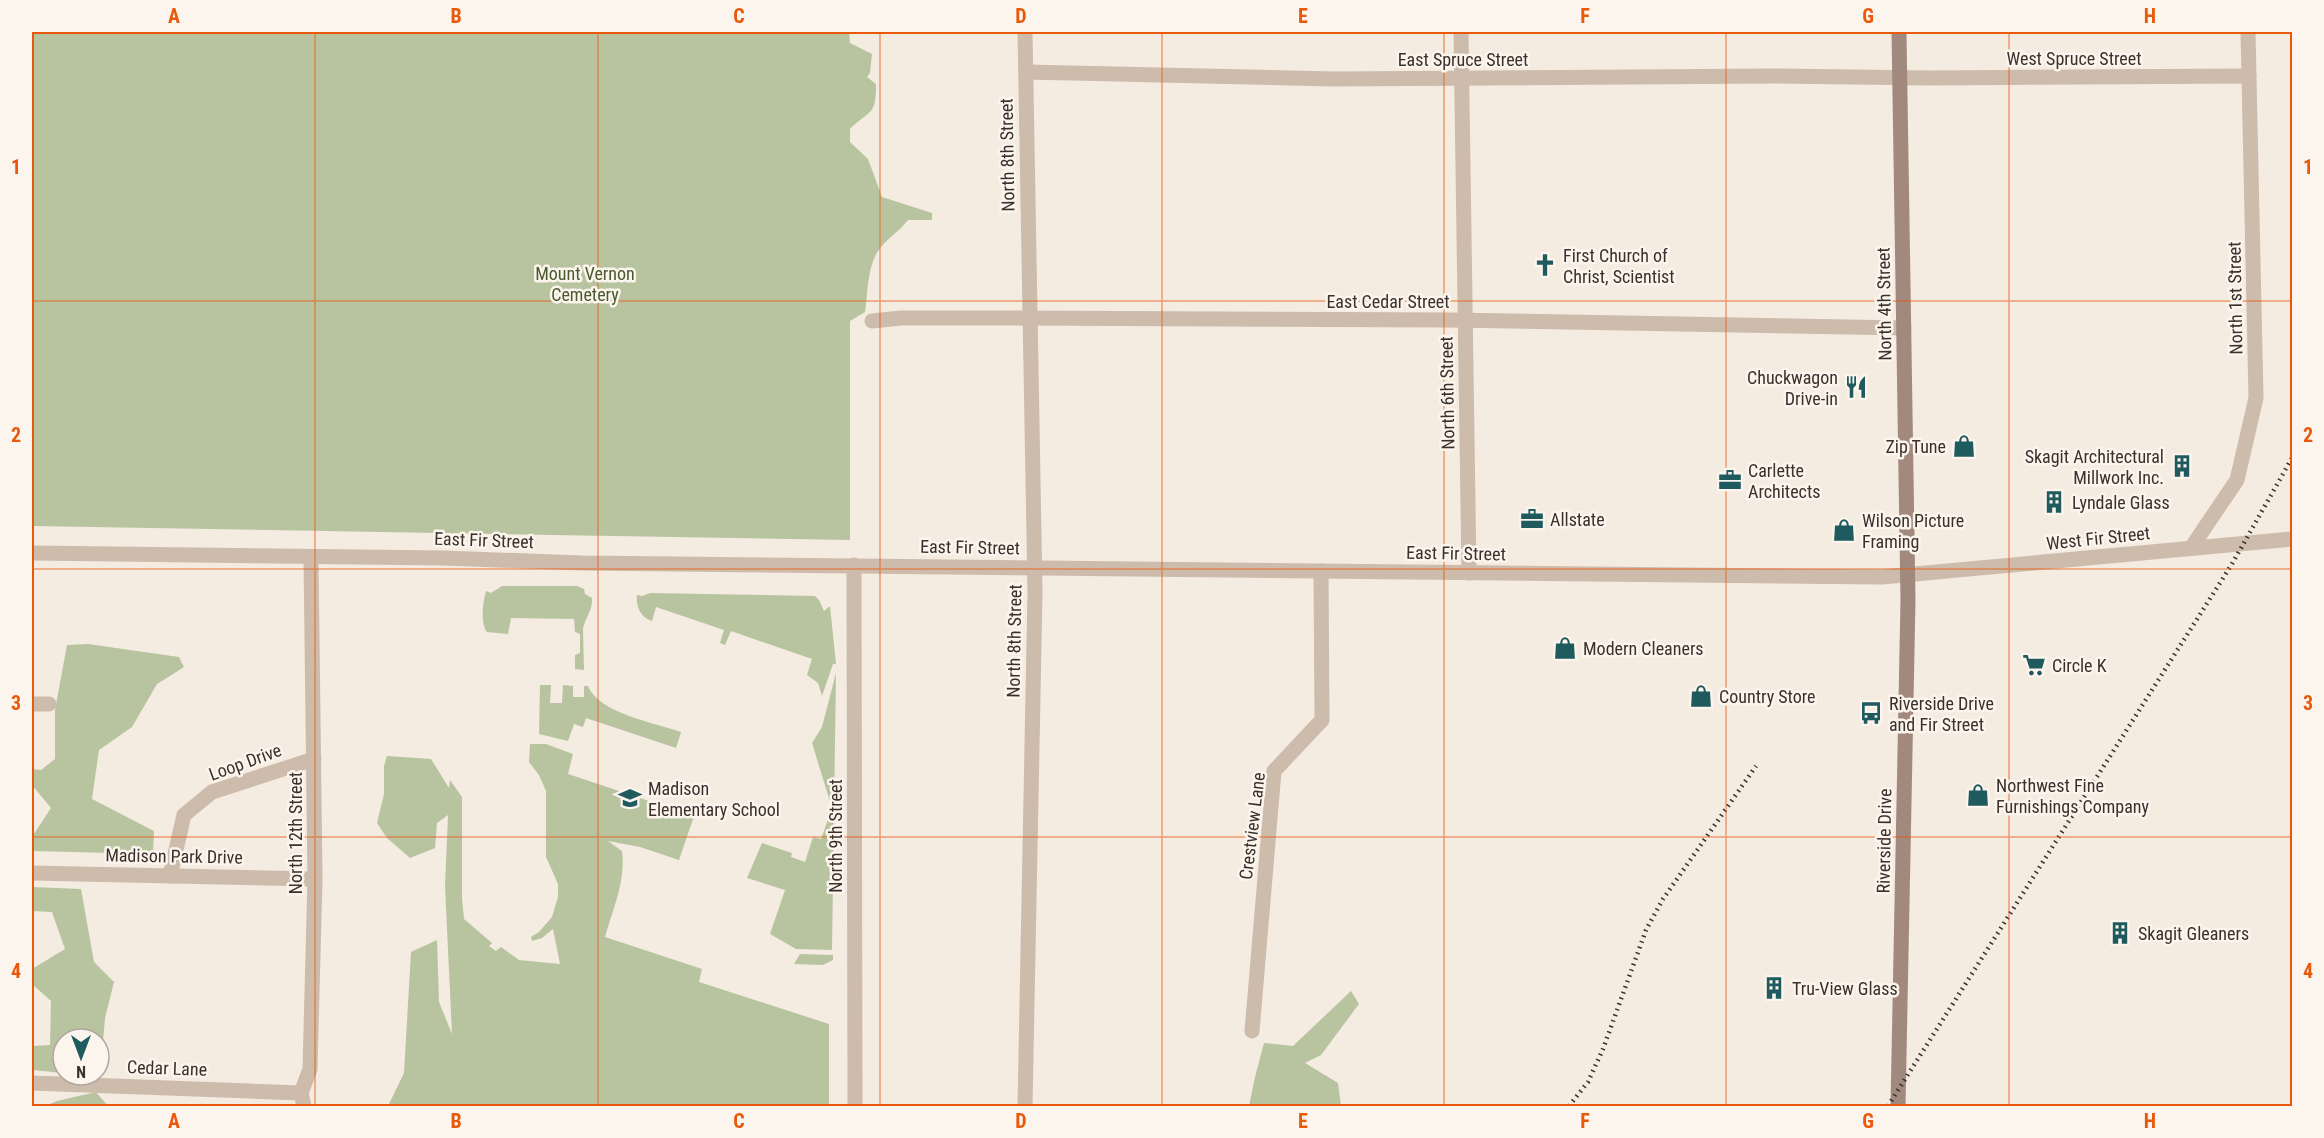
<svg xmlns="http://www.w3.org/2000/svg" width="2324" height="1138" font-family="'Roboto Condensed',sans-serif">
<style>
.green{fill:#b8c4a0}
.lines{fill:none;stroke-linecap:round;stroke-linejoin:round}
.minor{stroke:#cdbbac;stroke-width:15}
.tertiary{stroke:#cdbbac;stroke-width:15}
.secondary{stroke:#a18a7d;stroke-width:15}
.rail{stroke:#3b302b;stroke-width:4.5;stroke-dasharray:1.5 4.5;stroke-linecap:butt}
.grid{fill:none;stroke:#e8590c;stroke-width:1.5;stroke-opacity:0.55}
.labels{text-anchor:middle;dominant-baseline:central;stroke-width:5;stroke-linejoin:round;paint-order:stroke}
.street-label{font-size:18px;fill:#3b302b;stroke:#fbf5ee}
.poi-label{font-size:18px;fill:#3b302b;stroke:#fbf5ee;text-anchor:start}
.park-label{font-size:18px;fill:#4a5a2e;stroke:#fbf5ee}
.neatline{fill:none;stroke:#e8590c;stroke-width:2}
.grid-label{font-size:20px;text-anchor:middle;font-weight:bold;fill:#e8590c}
</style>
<rect width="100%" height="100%" fill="#f4ebe1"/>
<g class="green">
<path d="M32,32h817l1,11 22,11 -2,19 -3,4 9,7c0,33 -6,25 -26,45v13l18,17 14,38 50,16v7h-24c-8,11 -23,20 -30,31 -11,17 -10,42 -13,61l-15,9v219l-818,-14z"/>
<path d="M502,586h75l7,3 1,5 7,4c1,13 -7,19 -9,31l1,41 -9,-1v-14l5,-2v-19l-5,-2 -1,-13 -63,-1 -3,16 -21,-2c-7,-9 -4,-30 -1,-41l5,2z"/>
<path d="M650,593l165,3 4,4 5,11 6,-5 6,58h-3l-11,32 -4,-13 -11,-8 5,-16 -81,-28 -6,14 -5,-2 4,-13 -68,-23 -4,14c-12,-4 -16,-14 -15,-26l5,1z"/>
<path d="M88,644l91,13 5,10 -27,17 -25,43 -33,23 -7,49 62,32 -1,23 -121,-3v-14l19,-29 -19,-23v-16l9,1 14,-11v-49l12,-65z"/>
<path d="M836,673l-4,277 -36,-1 -26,-15 15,-44 -38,-12 15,-35 30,10 -1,4 14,5 8,-25 8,2 11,-31 -20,-65 10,-16z"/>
<path d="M540,685h11l-1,18h12l1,-18 10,1v11h11v-11h4c10,27 67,37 93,46l-5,16 -90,-30 -3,9 -9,-3 -6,17 -29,-7z"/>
<path d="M530,744h16l27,10 -5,20 126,42 -15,44 -39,-13 -32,-6 14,10c4,30 -9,57 -17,86l97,32 -3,13 130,42v82h-441l16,-33 7,-121 26,-12 2,62 13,32 -7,-148 3,-71 -11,8 -2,25 -25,10 -23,-20 -10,-15 7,-29v-28l3,-10 44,3 18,29 1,-8 12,17v101l2,21 28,24 -3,3 7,5 5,-4 18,13 41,4 -7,-35 -11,9 -10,3 -1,-4 8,-5 13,-15 6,-20v-13l-12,-27v-66l-7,-16 -10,-13z"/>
<path d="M32,887l49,2 13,73 20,20 -9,36 -5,59 -20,-2h19v-36h-36v34l-31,-3v-24l18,-1 1,-44 -19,-17v-15l33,-20 -13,-37 -20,-1z"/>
<path d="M800,954l33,1v5l-10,5 -29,-1z"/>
<path d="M1351,991l8,13 -38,51 -16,8 33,20 3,23h-92l6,-29 9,-34 29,3z"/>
<path d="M96,1092l12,14h-63l12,-5z"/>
</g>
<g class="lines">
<g class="minor">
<path d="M1461,32l8,541"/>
<path d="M1026,72l307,7 438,-3 158,2 320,-2"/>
<path d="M872,321l29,-3h116l433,2 454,8"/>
<path d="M2191,548l46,-68 19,-82 -8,-366"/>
<path d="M854,565l1,541"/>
<path d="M32,704h17"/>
<path d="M32,873l283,6"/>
<path d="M170,876l14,-61 28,-23 102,-33"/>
<path d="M1252,1031l22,-260 48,-51 -1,-149"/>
<path d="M32,1083l269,10"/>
<path d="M304,1106l-3,-13 9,-24 5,-190 -4,-322"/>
<path d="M1025,1106l10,-514 -10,-560"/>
</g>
<path class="tertiary" d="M32,553l412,5 138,5 1300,14 410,-38"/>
<path class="secondary" d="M1898,1106l10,-506 -9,-568"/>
<g class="rail">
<path d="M1569,1106l19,-24 15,-33 43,-119 17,-31 93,-133"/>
<path d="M1888,1106l344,-542 60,-106"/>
</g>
</g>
<path class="grid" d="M315,32v1074M598,32v1074M880,32v1074M1162,32v1074M1444,32v1074M1726,32v1074M2009,32v1074M32,301h2260M32,569h2260M32,837h2260"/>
<defs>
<g id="church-bare" transform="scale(1.8)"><path d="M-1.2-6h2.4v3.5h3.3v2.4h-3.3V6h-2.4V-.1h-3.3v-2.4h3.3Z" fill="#1f5a5e" stroke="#fbf5ee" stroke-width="2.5" paint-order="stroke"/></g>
<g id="restaurant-bare" transform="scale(1.8)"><path d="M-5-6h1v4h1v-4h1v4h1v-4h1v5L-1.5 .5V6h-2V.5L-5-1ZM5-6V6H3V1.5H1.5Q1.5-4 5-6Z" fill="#1f5a5e" stroke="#fbf5ee" stroke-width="2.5" paint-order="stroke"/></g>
<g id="shop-bare" transform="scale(1.8)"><path d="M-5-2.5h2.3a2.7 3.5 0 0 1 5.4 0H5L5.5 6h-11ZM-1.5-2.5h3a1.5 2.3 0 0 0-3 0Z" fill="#1f5a5e" stroke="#fbf5ee" stroke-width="2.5" paint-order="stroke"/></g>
<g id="building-bare" transform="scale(1.8)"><path d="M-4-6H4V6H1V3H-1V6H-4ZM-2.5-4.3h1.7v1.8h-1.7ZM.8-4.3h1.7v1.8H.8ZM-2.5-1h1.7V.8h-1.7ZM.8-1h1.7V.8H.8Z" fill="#1f5a5e" stroke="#fbf5ee" stroke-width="2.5" paint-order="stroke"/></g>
<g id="office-bare" transform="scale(1.8)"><path d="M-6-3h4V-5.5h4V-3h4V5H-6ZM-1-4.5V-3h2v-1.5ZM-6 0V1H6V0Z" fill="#1f5a5e" stroke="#fbf5ee" stroke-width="2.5" paint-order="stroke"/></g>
<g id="supermarket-bare" transform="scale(1.8)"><path d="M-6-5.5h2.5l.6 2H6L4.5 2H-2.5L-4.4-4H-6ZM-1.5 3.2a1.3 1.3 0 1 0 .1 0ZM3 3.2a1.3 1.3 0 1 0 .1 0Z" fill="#1f5a5e" stroke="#fbf5ee" stroke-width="2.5" paint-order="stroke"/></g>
<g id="bus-bare" transform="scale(1.8)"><path d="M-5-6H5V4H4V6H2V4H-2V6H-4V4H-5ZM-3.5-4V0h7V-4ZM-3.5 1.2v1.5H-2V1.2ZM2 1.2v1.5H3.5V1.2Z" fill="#1f5a5e" stroke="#fbf5ee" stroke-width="2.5" paint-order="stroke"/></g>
<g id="school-bare" transform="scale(1.8)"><path d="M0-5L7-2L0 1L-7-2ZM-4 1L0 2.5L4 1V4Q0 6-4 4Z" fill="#1f5a5e" stroke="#fbf5ee" stroke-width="2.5" paint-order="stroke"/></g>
</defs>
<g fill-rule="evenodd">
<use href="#church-bare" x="1545" y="265"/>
<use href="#restaurant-bare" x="1856" y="387"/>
<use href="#shop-bare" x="1964" y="446"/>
<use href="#building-bare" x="2182" y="466"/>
<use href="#office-bare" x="1730" y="480"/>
<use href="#building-bare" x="2054" y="502"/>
<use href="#office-bare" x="1532" y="519"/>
<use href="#shop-bare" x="1844" y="530"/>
<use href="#shop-bare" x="1565" y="648"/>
<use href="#supermarket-bare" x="2034" y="665"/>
<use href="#shop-bare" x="1701" y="696"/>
<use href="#bus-bare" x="1871" y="713"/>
<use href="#shop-bare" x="1978" y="795"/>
<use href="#school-bare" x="630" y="798"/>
<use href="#building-bare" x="2120" y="933"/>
<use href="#building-bare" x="1774" y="988"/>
</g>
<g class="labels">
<g class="street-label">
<text x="2074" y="58">West Spruce Street</text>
<text x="1463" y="59">East Spruce Street</text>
<text transform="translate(1007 155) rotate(-91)">North 8th Street</text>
<text transform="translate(2235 298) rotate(-91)">North 1st Street</text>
<text x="1388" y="301">East Cedar Street</text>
<text transform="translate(1884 304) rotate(-91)">North 4th Street</text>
<text transform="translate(1447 393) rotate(-91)">North 6th Street</text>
<text transform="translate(2098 538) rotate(-6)">West Fir Street</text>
<text transform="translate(484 540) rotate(2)">East Fir Street</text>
<text transform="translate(970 547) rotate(1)">East Fir Street</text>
<text transform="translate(1456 553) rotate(1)">East Fir Street</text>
<text transform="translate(1014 641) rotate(-89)">North 8th Street</text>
<text transform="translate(245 762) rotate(-20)">Loop Drive</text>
<text transform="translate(1252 826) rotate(-83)">Crestview Lane</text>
<text transform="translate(295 833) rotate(-90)">North 12th Street</text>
<text transform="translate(835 836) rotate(-90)">North 9th Street</text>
<text transform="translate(1884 841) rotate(-89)">Riverside Drive</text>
<text transform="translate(174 856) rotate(1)">Madison Park Drive</text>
<text transform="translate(167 1068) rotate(2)">Cedar Lane</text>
</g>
<g class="poi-label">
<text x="1563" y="255">First Church of<tspan x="1563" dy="21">Christ, Scientist</tspan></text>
<text x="1838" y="377" text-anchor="end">Chuckwagon<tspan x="1838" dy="21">Drive-in</tspan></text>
<text x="1946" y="446" text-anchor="end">Zip Tune</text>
<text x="2164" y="456" text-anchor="end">Skagit Architectural<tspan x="2164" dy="21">Millwork Inc.</tspan></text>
<text x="1748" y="470">Carlette<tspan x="1748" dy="21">Architects</tspan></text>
<text x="2072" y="502">Lyndale Glass</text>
<text x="1550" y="519">Allstate</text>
<text x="1862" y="520">Wilson Picture<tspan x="1862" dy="21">Framing</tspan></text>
<text x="1583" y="648">Modern Cleaners</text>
<text x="2052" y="665">Circle K</text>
<text x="1719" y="696">Country Store</text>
<text x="1889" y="703">Riverside Drive<tspan x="1889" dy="21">and Fir Street</tspan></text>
<text x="1996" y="785">Northwest Fine<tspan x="1996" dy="21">Furnishings Company</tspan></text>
<text x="648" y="788">Madison<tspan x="648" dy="21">Elementary School</tspan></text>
<text x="2138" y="933">Skagit Gleaners</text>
<text x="1792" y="988">Tru-View Glass</text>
</g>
<g class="park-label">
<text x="585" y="273">Mount Vernon<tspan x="585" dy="21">Cemetery</tspan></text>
</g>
</g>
<rect width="2324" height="1138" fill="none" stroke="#fbf5ee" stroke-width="66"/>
<g transform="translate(81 1057) rotate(180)"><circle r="28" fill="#fbf5ee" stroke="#aea6a0" stroke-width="1.5"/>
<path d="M0-4.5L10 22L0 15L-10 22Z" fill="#1f5a5e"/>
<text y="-9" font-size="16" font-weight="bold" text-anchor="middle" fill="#3b302b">N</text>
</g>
<rect x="33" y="33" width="2258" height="1072" class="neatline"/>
<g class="grid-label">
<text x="174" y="23">A</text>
<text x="456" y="23">B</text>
<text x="739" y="23">C</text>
<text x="1021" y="23">D</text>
<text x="1303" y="23">E</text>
<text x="1585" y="23">F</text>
<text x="1868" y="23">G</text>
<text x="2150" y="23">H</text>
<text x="16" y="174">1</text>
<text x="2308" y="174">1</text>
<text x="16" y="442">2</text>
<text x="2308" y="442">2</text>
<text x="16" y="710">3</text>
<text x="2308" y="710">3</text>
<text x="16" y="978">4</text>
<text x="2308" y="978">4</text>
<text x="174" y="1128">A</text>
<text x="456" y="1128">B</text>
<text x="739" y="1128">C</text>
<text x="1021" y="1128">D</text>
<text x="1303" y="1128">E</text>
<text x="1585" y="1128">F</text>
<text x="1868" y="1128">G</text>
<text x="2150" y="1128">H</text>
</g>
</svg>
